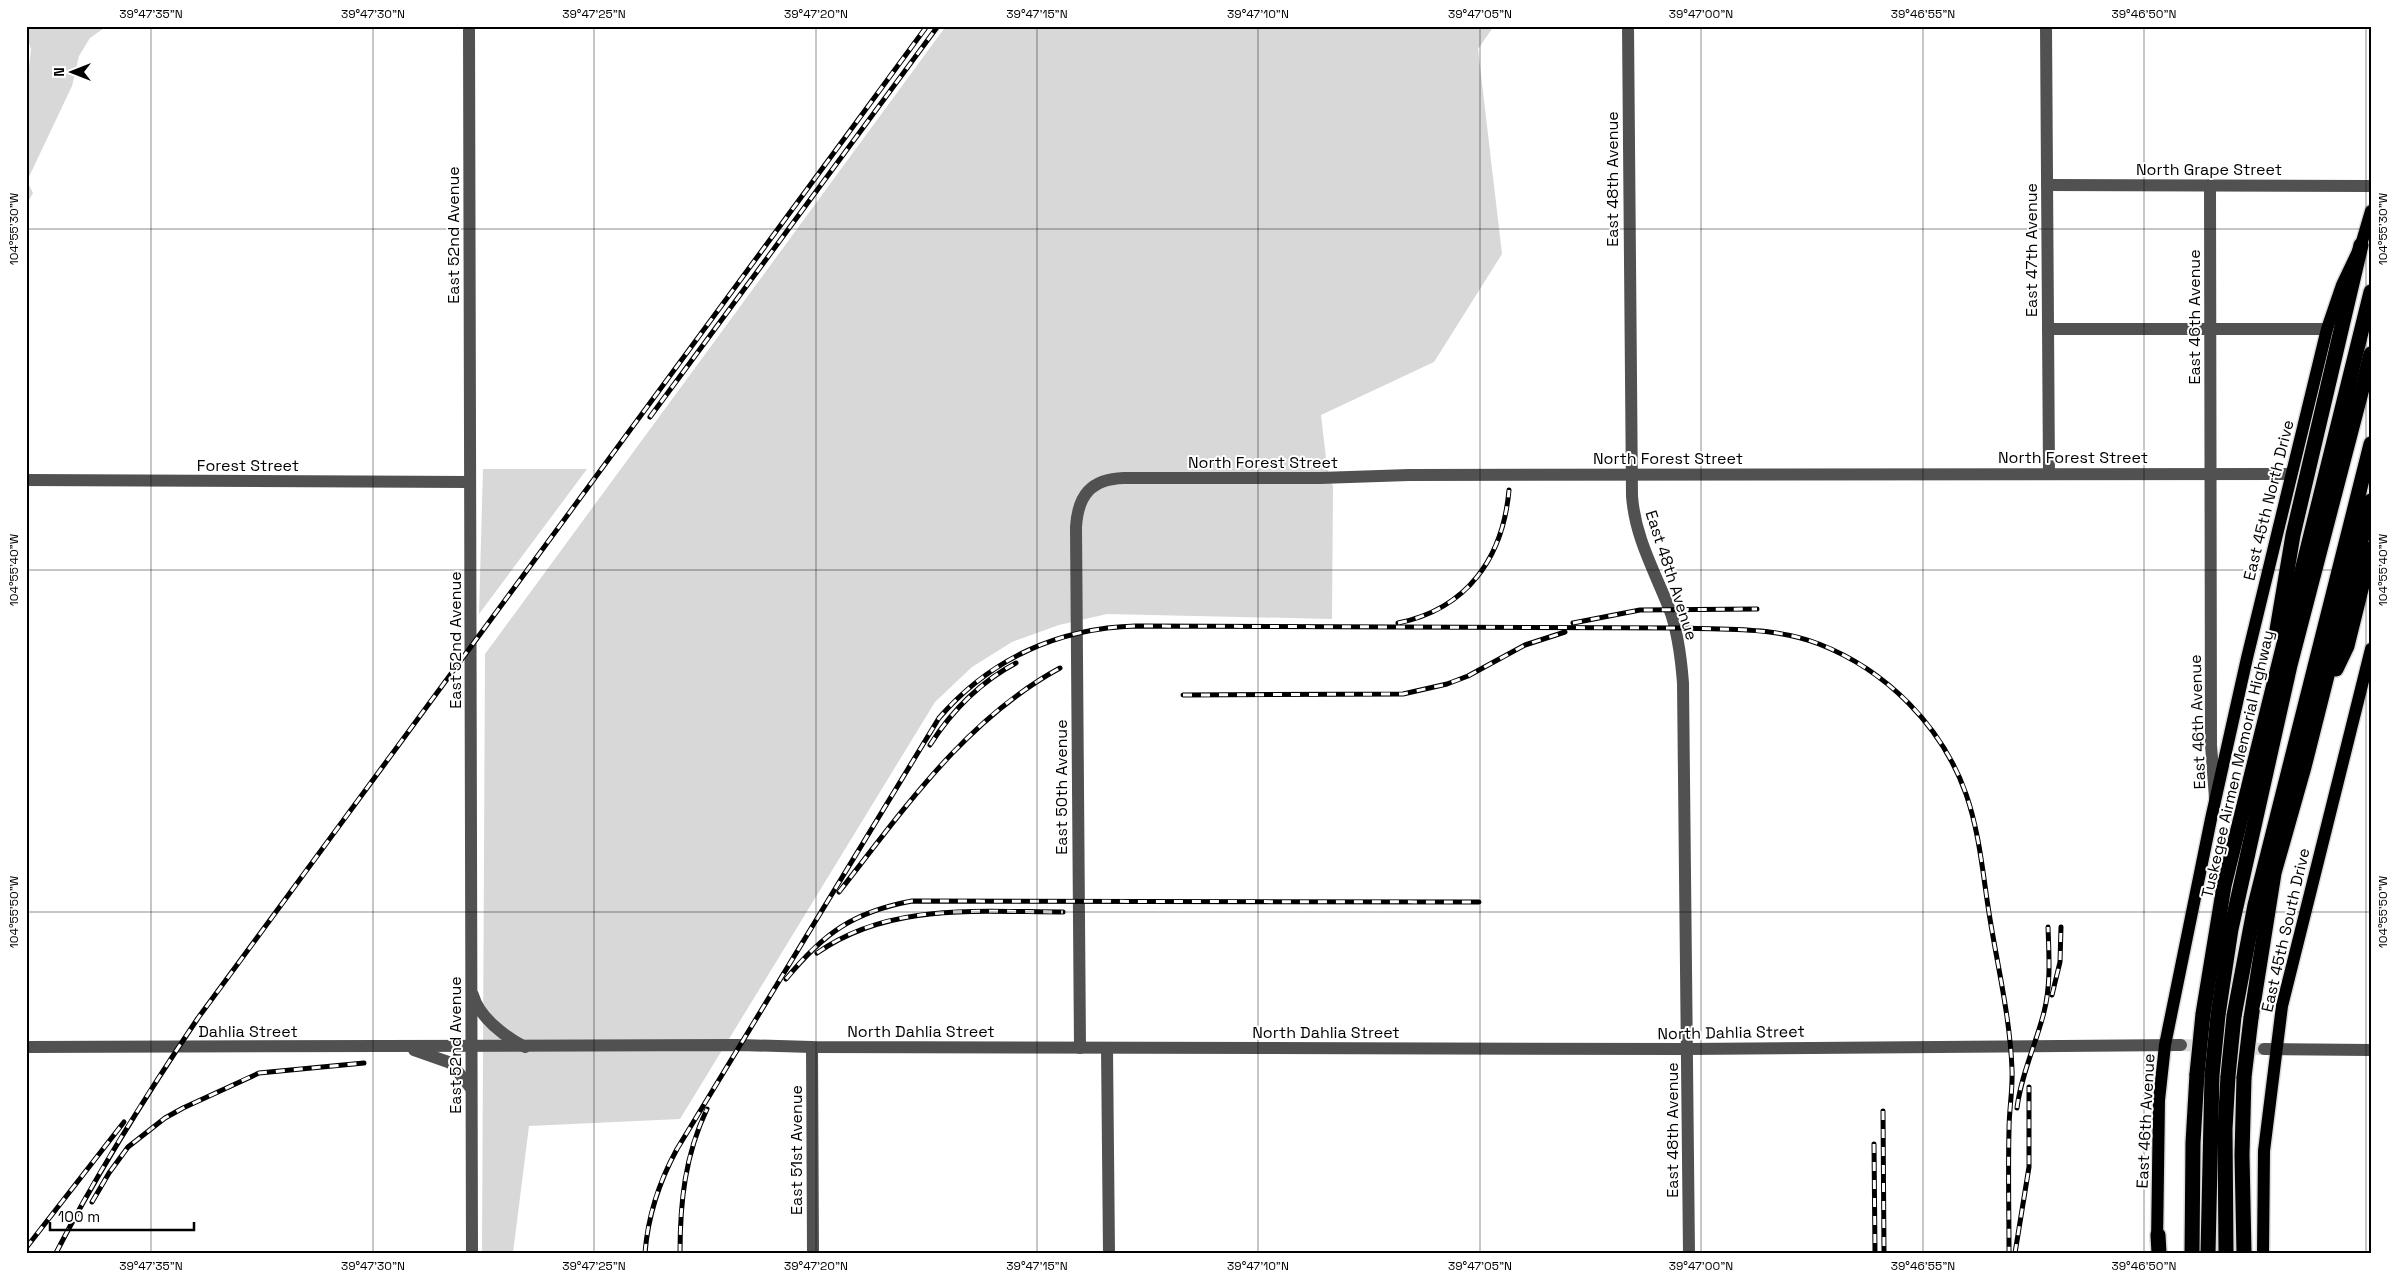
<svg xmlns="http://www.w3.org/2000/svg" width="2397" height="1279" font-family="'Space Grotesk',sans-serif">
<rect width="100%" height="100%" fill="#fff"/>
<g fill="#d8d8d8">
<path d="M29,26H107L90,38L79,56L72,86L27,181L33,193L26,205V95L31,49L26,34Z"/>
<path d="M946,26H1494L1478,49L1502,254L1434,362L1321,415L1327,467L1333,487L1332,619L1107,614L1059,625L1012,642L972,667L935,702L680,1119L529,1126L513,1253H482L485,654Z"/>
<path d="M483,469H587L479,614Z"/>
</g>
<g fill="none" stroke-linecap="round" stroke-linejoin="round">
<path stroke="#d9d9d9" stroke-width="12" stroke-dasharray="12 6" stroke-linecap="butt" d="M2181,1045L2264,1049"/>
<defs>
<g id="major">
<path d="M2157,1243L2159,1100L2165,1045L2211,819L2247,658L2327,329L2342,285L2361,245L2371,211"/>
<path d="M2263,1253L2264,1151L2282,1006L2371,649"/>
</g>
<g id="highway">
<path d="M2277,630L2293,535L2361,245"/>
<path d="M2336,669L2347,646L2371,549"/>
<path d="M2203,1014L2224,886L2371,292"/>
<path d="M2218,1015L2231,929L2290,665L2371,354"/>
<path d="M2234,1016L2255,905L2371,444"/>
<path d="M2251,1018L2274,873L2304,767L2371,501"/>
<path d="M2158,1235L2159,1253"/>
<path d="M2192,1253L2193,1143L2197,1074"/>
<path d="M2208,1253L2212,1075"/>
<path d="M2226,1253L2225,1129L2228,1076"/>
<path d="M2244,1253L2242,1155L2244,1077"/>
</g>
</defs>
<use href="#major" stroke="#dbdbdb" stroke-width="15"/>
<use href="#highway" stroke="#dbdbdb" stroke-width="18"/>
<g stroke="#515151" stroke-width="12">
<path d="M469,26L472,1253"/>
<path d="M1628,26L1632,496C1635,537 1654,570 1669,608C1678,631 1681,657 1683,683L1689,1253"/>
<path d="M2046,26L2049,474"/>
<path d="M2047,185L2371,186"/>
<path d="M2210,185L2211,745L2215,798"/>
<path d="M2048,329H2327"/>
<path d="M26,480L470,482"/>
<path d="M473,995C479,1017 505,1037 525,1047"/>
<path d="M26,1047L740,1045L812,1047L1688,1049L2181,1045"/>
<path d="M812,1047L813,1253"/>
<path d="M1080,1048L1076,527C1078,495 1091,479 1124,478H1320L1409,475L2291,474"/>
<path d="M1107,1048L1109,1253"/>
<path d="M2264,1049L2371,1050"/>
<path d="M414,1050L451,1063L470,1087"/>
</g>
<use href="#major" stroke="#000" stroke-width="12"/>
<use href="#highway" stroke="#000" stroke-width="15"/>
<defs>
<g id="rail">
<path d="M650,417L938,26"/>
<path d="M1398,623C1467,609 1503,558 1509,490"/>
<path d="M1573,623L1640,610L1757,609"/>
<path d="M1183,695L1403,694L1447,684L1468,676L1525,645L1565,632"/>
<path d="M930,745C951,712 980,682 1016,663"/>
<path d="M839,892C904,809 966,719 1060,668"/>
<path d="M817,953C889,902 979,912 1063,912"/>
<path d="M786,979C824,933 853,912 912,901L1479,902"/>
<path d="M2052,995L2060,962L2061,927"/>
<path d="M2017,1108C2021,1075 2036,1044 2044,1012C2051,985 2049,955 2048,927"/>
<path d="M1883,1111L1884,1253"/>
<path d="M1874,1144L1875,1253"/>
<path d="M92,1202L109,1173L128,1147L165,1118L183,1108L259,1073L364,1063"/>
<path d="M26,1248L124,1122"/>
<path d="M56,1253C98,1171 147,1094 198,1018L927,26"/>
<path d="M645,1253C648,1215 659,1182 677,1149L939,718C990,659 1058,628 1136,626L1685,628C1730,630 1775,627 1819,644C1886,670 1942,726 1966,794C1980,834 1983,877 1990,919C1998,968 2010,1018 2012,1069C2013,1089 2009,1109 2009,1130C2008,1171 2009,1212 2009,1253"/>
<path d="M680,1253C680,1202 685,1155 707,1109"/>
<path d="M2015,1253L2029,1167V1087"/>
</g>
</defs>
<use href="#rail" stroke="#000" stroke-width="5"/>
<use href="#rail" stroke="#fff" stroke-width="3" stroke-dasharray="9" stroke-linecap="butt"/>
<defs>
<g id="highway-bridge">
<path d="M2197,1074L2203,1014"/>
<path d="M2212,1075L2218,1015"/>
<path d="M2228,1076L2234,1016"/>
<path d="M2244,1077L2251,1018"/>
</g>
</defs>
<use href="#highway-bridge" stroke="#dbdbdb" stroke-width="18" stroke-linecap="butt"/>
<use href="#highway-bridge" stroke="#000" stroke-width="15"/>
</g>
<path fill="none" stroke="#000" stroke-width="1" stroke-opacity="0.45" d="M151,26V1253M373,26V1253M594,26V1253M816,26V1253M1037,26V1253M1258,26V1253M1480,26V1253M1701,26V1253M1923,26V1253M2144,26V1253M2366,26V1253M26,229H2371M26,570H2371M26,912H2371"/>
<g text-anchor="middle" stroke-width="4" stroke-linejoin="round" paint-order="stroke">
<g font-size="16" fill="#000" stroke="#fff">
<text x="2209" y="175">North Grape Street</text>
<text transform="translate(1612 179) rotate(-90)" y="6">East 48th Avenue</text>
<text transform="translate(453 235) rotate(-90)" y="6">East 52nd Avenue</text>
<text transform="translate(2031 250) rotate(-90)" y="6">East 47th Avenue</text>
<text transform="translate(2194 317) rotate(-90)" y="6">East 46th Avenue</text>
<text x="2073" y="463">North Forest Street</text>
<text x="1668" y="464">North Forest Street</text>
<text x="1263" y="468">North Forest Street</text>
<text x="248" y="471">Forest Street</text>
<text transform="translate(2268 500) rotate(-76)" y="6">East 45th North Drive</text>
<text transform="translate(1672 575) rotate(72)" y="6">East 48th Avenue</text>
<text transform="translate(455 640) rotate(-90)" y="6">East 52nd Avenue</text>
<text transform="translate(2197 722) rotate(-92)" y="6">East 46th Avenue</text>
<text transform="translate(2237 764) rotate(-77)" y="6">Tuskegee Airmen Memorial Highway</text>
<text transform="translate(1061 787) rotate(-90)" y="6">East 50th Avenue</text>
<text transform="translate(2285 930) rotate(-77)" y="6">East 45th South Drive</text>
<text x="248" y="1037">Dahlia Street</text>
<text x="921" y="1037">North Dahlia Street</text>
<text x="1326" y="1038">North Dahlia Street</text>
<text transform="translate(1731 1032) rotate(-1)" y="6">North Dahlia Street</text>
<text transform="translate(455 1045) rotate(-90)" y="6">East 52nd Avenue</text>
<text transform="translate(2145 1121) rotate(-87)" y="6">East 46th Avenue</text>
<text transform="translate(1672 1130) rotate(-90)" y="6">East 48th Avenue</text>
<text transform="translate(796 1150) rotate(-90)" y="6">East 51st Avenue</text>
</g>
</g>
<rect width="2397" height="1279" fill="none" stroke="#ffffff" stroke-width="55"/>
<g transform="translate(72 72) rotate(270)" stroke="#ffffff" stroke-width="4" paint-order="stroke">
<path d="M0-4L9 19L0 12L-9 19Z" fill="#000000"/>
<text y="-8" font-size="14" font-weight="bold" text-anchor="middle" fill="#000000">N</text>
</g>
<path d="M50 1222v8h144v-8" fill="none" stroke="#000000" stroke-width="2.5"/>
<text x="58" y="1222" font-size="15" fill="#000000" stroke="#ffffff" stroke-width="4" paint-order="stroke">100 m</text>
<rect x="28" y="28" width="2342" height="1224" fill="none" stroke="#000" stroke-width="2"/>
<g font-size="12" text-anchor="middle" fill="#000">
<text x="151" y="18">39°47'35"N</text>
<text x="373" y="18">39°47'30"N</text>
<text x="594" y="18">39°47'25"N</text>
<text x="816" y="18">39°47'20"N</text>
<text x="1037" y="18">39°47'15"N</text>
<text x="1258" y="18">39°47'10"N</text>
<text x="1480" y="18">39°47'05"N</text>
<text x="1701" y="18">39°47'00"N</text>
<text x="1923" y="18">39°46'55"N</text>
<text x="2144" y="18">39°46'50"N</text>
<text transform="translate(2383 229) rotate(-90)" y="4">104°55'30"W</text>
<text transform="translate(14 229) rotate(-90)" y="4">104°55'30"W</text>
<text transform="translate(2383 570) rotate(-90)" y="4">104°55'40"W</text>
<text transform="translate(14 570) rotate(-90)" y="4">104°55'40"W</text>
<text transform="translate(2383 912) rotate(-90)" y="4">104°55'50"W</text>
<text transform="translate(14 912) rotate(-90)" y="4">104°55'50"W</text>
<text x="151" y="1270">39°47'35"N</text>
<text x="373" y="1270">39°47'30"N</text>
<text x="594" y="1270">39°47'25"N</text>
<text x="816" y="1270">39°47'20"N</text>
<text x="1037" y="1270">39°47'15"N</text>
<text x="1258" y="1270">39°47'10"N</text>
<text x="1480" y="1270">39°47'05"N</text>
<text x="1701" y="1270">39°47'00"N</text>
<text x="1923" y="1270">39°46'55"N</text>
<text x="2144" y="1270">39°46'50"N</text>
</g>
</svg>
